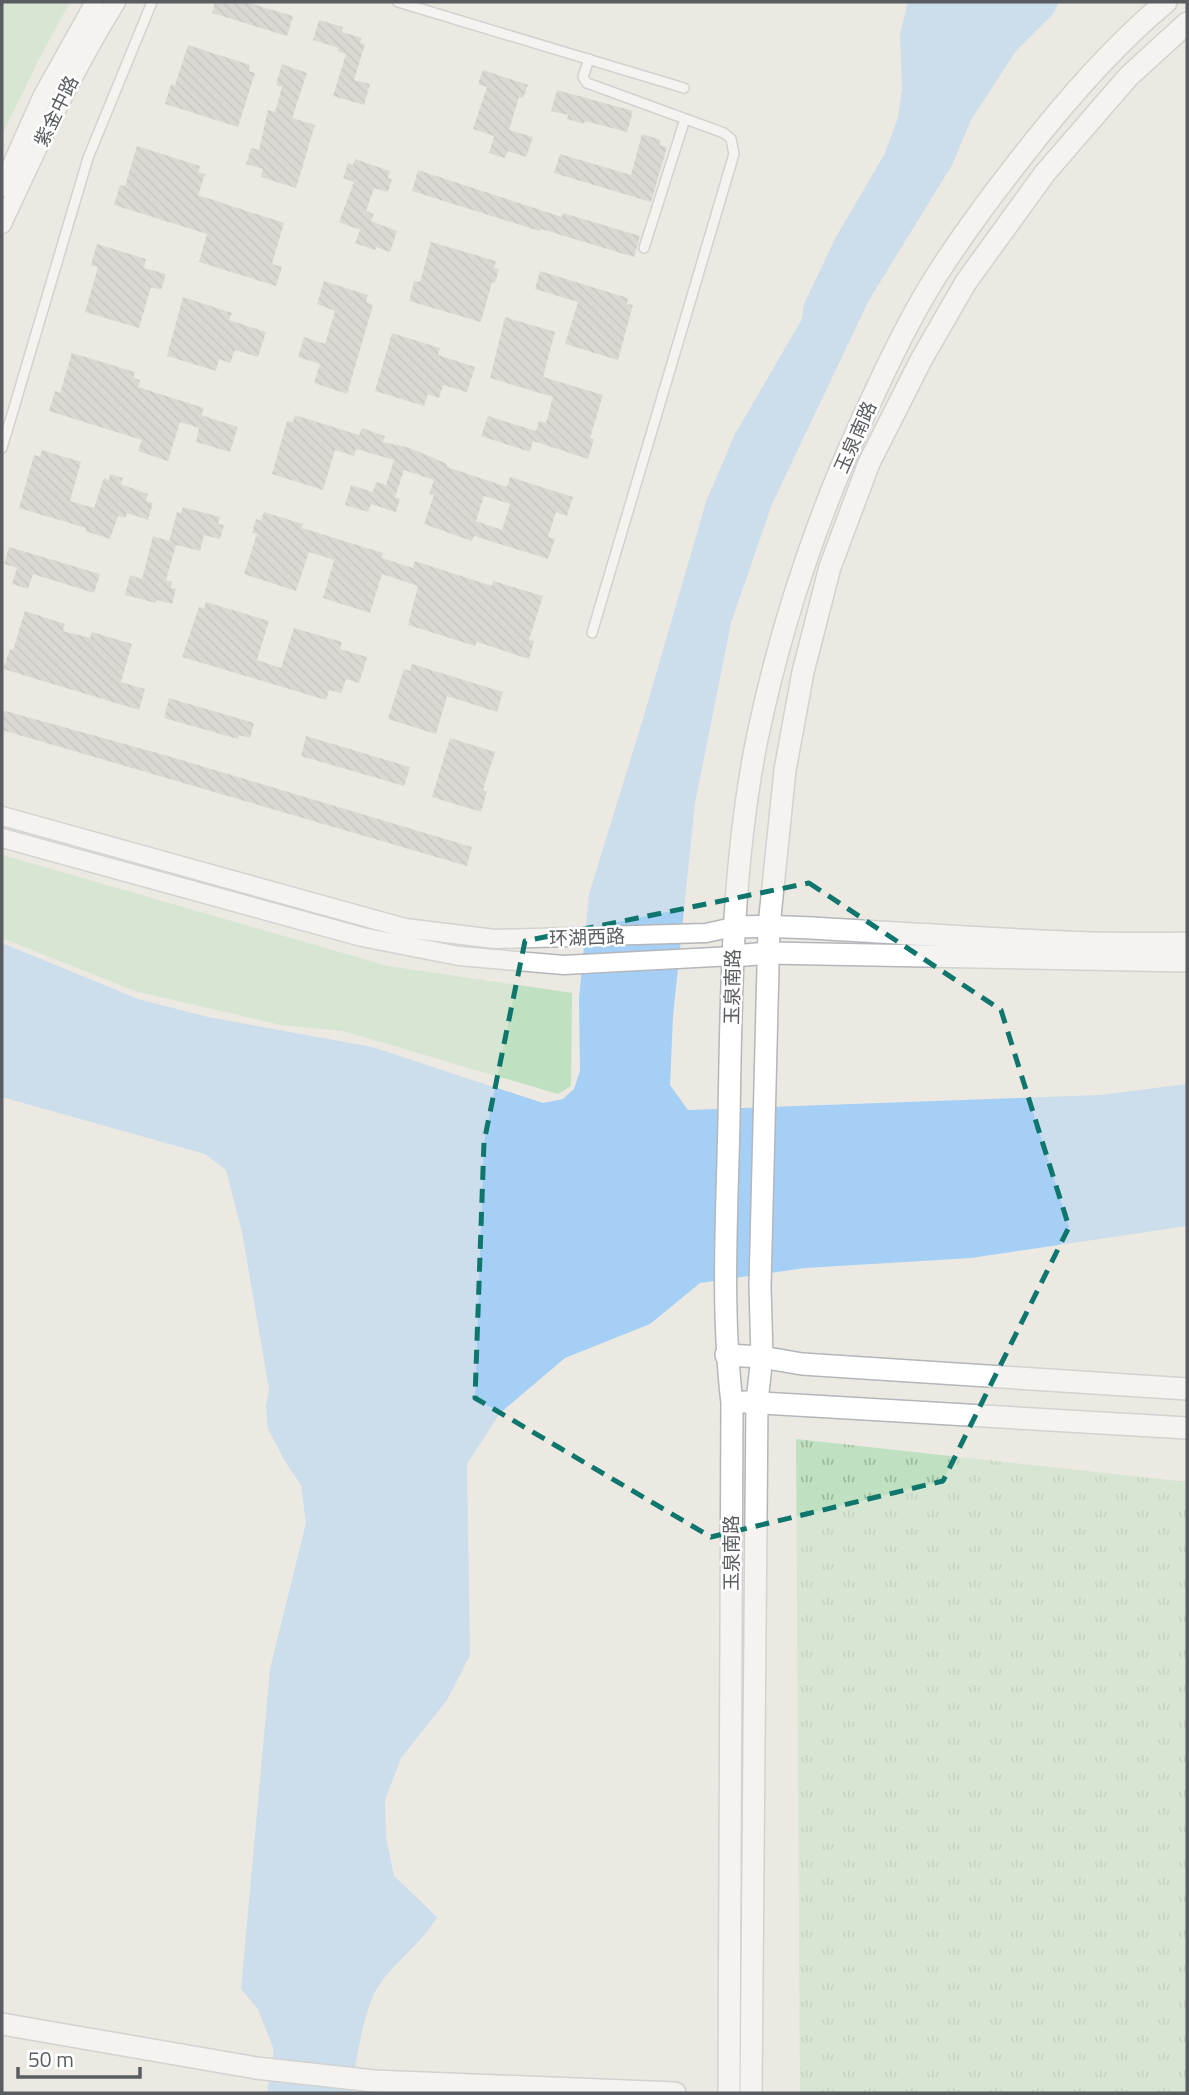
<svg xmlns="http://www.w3.org/2000/svg" width="1189" height="2095" font-family="'Titillium Web','Noto Sans SC',sans-serif">
<defs>
<pattern id="grass-tufts" width="24" height="20" patternUnits="userSpaceOnUse" patternTransform="scale(1.75)"><rect width="24" height="20" fill="#bfe0c1"/><path d="M3 7l-1-3M5 7V3M7 7l1-3M15 17l-1-3M17 17v-4M19 17l1-3" fill="none" stroke="#9eb9a0"/></pattern>
<pattern id="building-back-hatch" width="6" height="6" patternUnits="userSpaceOnUse" patternTransform="scale(1.75)"><rect width="6" height="6" fill="#c6c4be"/><path d="M-1 5l2 2M0 0l6 6M5-1l2 2" fill="none" stroke="#a4a29e"/></pattern>
</defs>
<rect width="100%" height="100%" fill="#ebe9e1"/>
<path fill="url(#grass-tufts)" d="M796,1439L1187,1482V2093H800Z"/>
<g fill="#bfe0c1">
<path d="M2,2H70L39,59L2,135Z"/>
<path d="M2,855L388,966L572,993L571,1086L558,1094L343,1031L281,1025L135,991L2,938Z"/>
</g>
<path fill="#a6cff6" d="M908,2H1059L1053,14L1016,51L971,120L952,165L869,300L772,504L731,623L695,803L673,1016L670,1085L688,1110L1100,1095L1187,1084V1226L971,1258L805,1268L700,1283L650,1324L565,1358L500,1413L467,1464L470,1655L447,1700L401,1758L385,1800L386,1837L394,1876L437,1917C421,1946 384,1969 372,1998C361,2026 357,2059 351,2089L353,2093H267L274,2050L258,2009L241,1989L270,1669L306,1523L301,1485L286,1463L268,1429L266,1406L269,1389L242,1232L226,1170L205,1154L2,1097V943L138,999L208,1017L372,1047L543,1103L563,1099L574,1089L580,1071L579,999L589,894L643,719L706,502L735,434L802,319L804,304L836,237L884,155L898,118L902,89L900,34Z"/>
<g fill="url(#building-back-hatch)" fill-rule="evenodd">
<path d="M215,2H246L293,16L287,36L212,13Z"/>
<path d="M319,20L343,27L342,32L362,38L360,43L365,44L354,80L370,84L364,105L333,96L346,54L337,51L339,48L313,40Z"/>
<path d="M188,45L250,65L249,71L255,73L238,127L165,104L171,84L175,85Z"/>
<path d="M282,64L307,73L292,118L315,125L296,188L261,177L263,169L246,164L251,148L259,150L268,110L275,112L282,87L276,85Z"/>
<path d="M483,70L528,85L523,98L519,97L509,130L533,137L526,157L508,151L505,158L489,153L494,136L473,129L487,87L478,84Z"/>
<path d="M557,90L633,111L627,132L585,121L584,124L567,119L568,115L551,111Z"/>
<path d="M642,134L661,140L659,145L667,147L651,202L554,173L560,154L631,175Z"/>
<path d="M137,146L200,166L198,172L205,174L198,195L284,223L272,264L282,267L276,286L199,262L207,234L114,205L120,185L125,186Z"/>
<path d="M355,159L390,171L388,178L392,179L388,192L374,188L366,211L374,214L371,221L397,231L390,252L376,247L375,250L355,243L360,230L339,222L354,182L343,178L348,163L353,165Z"/>
<path d="M418,170L562,217L563,213L640,236L634,257L541,229L540,231L412,191Z"/>
<path d="M431,242L496,261L494,268L499,269L495,283L492,282L481,322L409,301L414,281L420,282Z"/>
<path d="M97,244L146,259L144,268L166,274L161,290L151,287L139,328L85,312L98,267L91,265Z"/>
<path d="M540,271L628,298L627,304L633,305L618,360L565,344L578,302L535,289Z"/>
<path d="M324,281L368,295L366,302L373,305L347,394L314,383L320,364L298,357L304,337L325,344L335,311L317,304Z"/>
<path d="M183,297L232,313L229,320L266,332L258,357L235,350L230,363L219,359L216,371L167,356Z"/>
<path d="M505,317L555,332L543,377L603,395L590,438L594,439L588,459L533,441L530,452L481,436L488,416L536,431L539,421L546,423L553,397L490,378Z"/>
<path d="M392,333L440,348L438,355L475,367L467,392L443,385L439,398L428,394L424,406L375,391Z"/>
<path d="M72,353L135,372L133,378L140,380L138,387L204,408L201,415L238,427L230,452L196,442L199,428L180,422L168,461L138,451L142,440L49,411L55,391L60,393Z"/>
<path d="M295,415L359,435L362,428L385,436L383,442L410,448L447,464V467L507,487L510,477L573,497L567,516L556,512L548,537L555,539L548,559L474,536L472,541L424,524L434,495L429,494L434,480L404,470L395,497L400,499L396,512L371,504L368,512L345,505L351,485L373,492L376,482L386,485L394,460L356,449L354,456L335,450L323,490L272,474L287,421L293,422ZM484,496L510,504L502,530L476,521Z"/>
<path d="M42,450L81,462L70,501L94,508L104,478L109,480L110,474L123,478L121,484L126,486L148,494L146,501L153,503L148,520L127,513L126,518L118,516L110,539L85,531L86,528L19,508L34,455L40,457Z"/>
<path d="M183,507L220,517L218,524L224,525L220,539L204,535L200,551L176,545L166,580L172,582L171,588L176,589L172,604L157,600L156,603L125,595L130,575L142,579L153,536L169,541L177,512L181,513Z"/>
<path d="M264,512L303,524L302,528L383,553L382,558L413,568L415,561L492,586L493,581L543,596L529,640L534,641L529,659L477,642L475,646L408,625L418,586L382,574L370,613L323,598L334,560L309,552L296,591L244,574L257,534L252,533L256,519L261,521Z"/>
<path d="M9,547L100,574L94,593L33,574L28,589L12,584L17,568L4,564Z"/>
<path d="M206,602L269,621L257,660L281,668L294,628L342,642L340,649L367,657L359,683L346,679L341,693L329,690L326,700L182,657L199,607L204,608Z"/>
<path d="M25,611L65,624L63,631L90,638L92,632L132,644L121,682L145,689L139,710L3,669L10,649L13,650Z"/>
<path d="M412,664L503,692L497,712L447,696L436,734L388,719L404,669L410,671Z"/>
<path d="M169,698L254,723L250,738L239,735L238,739L164,718Z"/>
<path d="M2,710L168,756L472,847L467,866L2,730Z"/>
<path d="M306,736L410,767L404,786L301,756Z"/>
<path d="M450,738L495,752L483,790L487,792L481,812L432,797Z"/>
</g>
<g fill="none" stroke-linecap="round" stroke-linejoin="round">
<defs>
<g id="service">
<path d="M398,2L684,88"/>
<path d="M589,59L583,77L587,83L724,133L731,139L734,154L592,633"/>
<path d="M644,248L685,119"/>
<path d="M2,448L88,158L152,2"/>
</g>
<g id="minor">
<path d="M2,187L42,97L95,2"/>
<path d="M2,224C37,148 72,73 116,2"/>
<path d="M2,816L405,928L495,939L706,933L733,927"/>
<path d="M2,838L362,937L459,956L564,965L733,956"/>
</g>
<g id="tertiary">
<path d="M733,927C782,925 829,929 878,932C980,937 1084,946 1187,943"/>
<path d="M733,956L768,953L1187,961"/>
<path d="M726,1355L762,1357L802,1364L1187,1389"/>
<path d="M744,1402L1187,1428"/>
<path d="M2,2024L256,2068L374,2081L675,2093"/>
<path d="M729,2093L732,1403C721,1309 727,1214 729,1120C731,993 732,864 757,739C782,619 822,502 875,392C894,351 915,308 940,270C966,230 995,191 1025,153C1068,98 1113,46 1166,2"/>
<path d="M751,2093L757,1401L762,1357L760,1286L769,926L785,770L803,672L830,567L869,463L921,360L966,282L1045,173L1129,76L1187,23"/>
</g>
</defs>
<use href="#service" stroke="#b3b6ba" stroke-width="12"/>
<use href="#minor" stroke="#b3b6ba" stroke-width="21"/>
<use href="#tertiary" stroke="#b3b6ba" stroke-width="24"/>
<use href="#service" stroke="#fff" stroke-width="9"/>
<use href="#minor" stroke="#fff" stroke-width="18"/>
<use href="#tertiary" stroke="#fff" stroke-width="21"/>
</g>
<path d="M0 0H1189V2095H0ZM809,883L1001,1010L1069,1227L943,1481L711,1537L475,1398L484,1142L525,941Z" fill="#ebe9e1" fill-opacity=".55" fill-rule="evenodd"/>
<path fill="none" stroke="#0f766e" stroke-width="5" stroke-dasharray="14 9" stroke-linejoin="round" d="M809,883L1001,1010L1069,1227L943,1481L711,1537L475,1398L484,1142L525,941Z"/>
<g text-anchor="middle" stroke-width="5" stroke-linejoin="round" paint-order="stroke">
<g font-size="19" fill="#595c60" stroke="#fff">
<text transform="translate(56 111) rotate(-64)" y="7">紫金中路</text>
<text transform="translate(855 437) rotate(-66)" y="7">玉泉南路</text>
<text transform="translate(587 937) rotate(-2)" y="7">环湖西路</text>
<text transform="translate(732 987) rotate(-89)" y="7">玉泉南路</text>
<text transform="translate(731 1553) rotate(-90)" y="7">玉泉南路</text>
</g>
</g>
<rect width="1189" height="2095" fill="none" stroke="#595c60" stroke-width="7"/>
<path d="M18 2067v10h122v-10" fill="none" stroke="#595c60" stroke-width="3.5"/>
<text x="28" y="2067" font-size="21" fill="#595c60" stroke="#ffffff" stroke-width="5" paint-order="stroke">50 m</text>
</svg>
